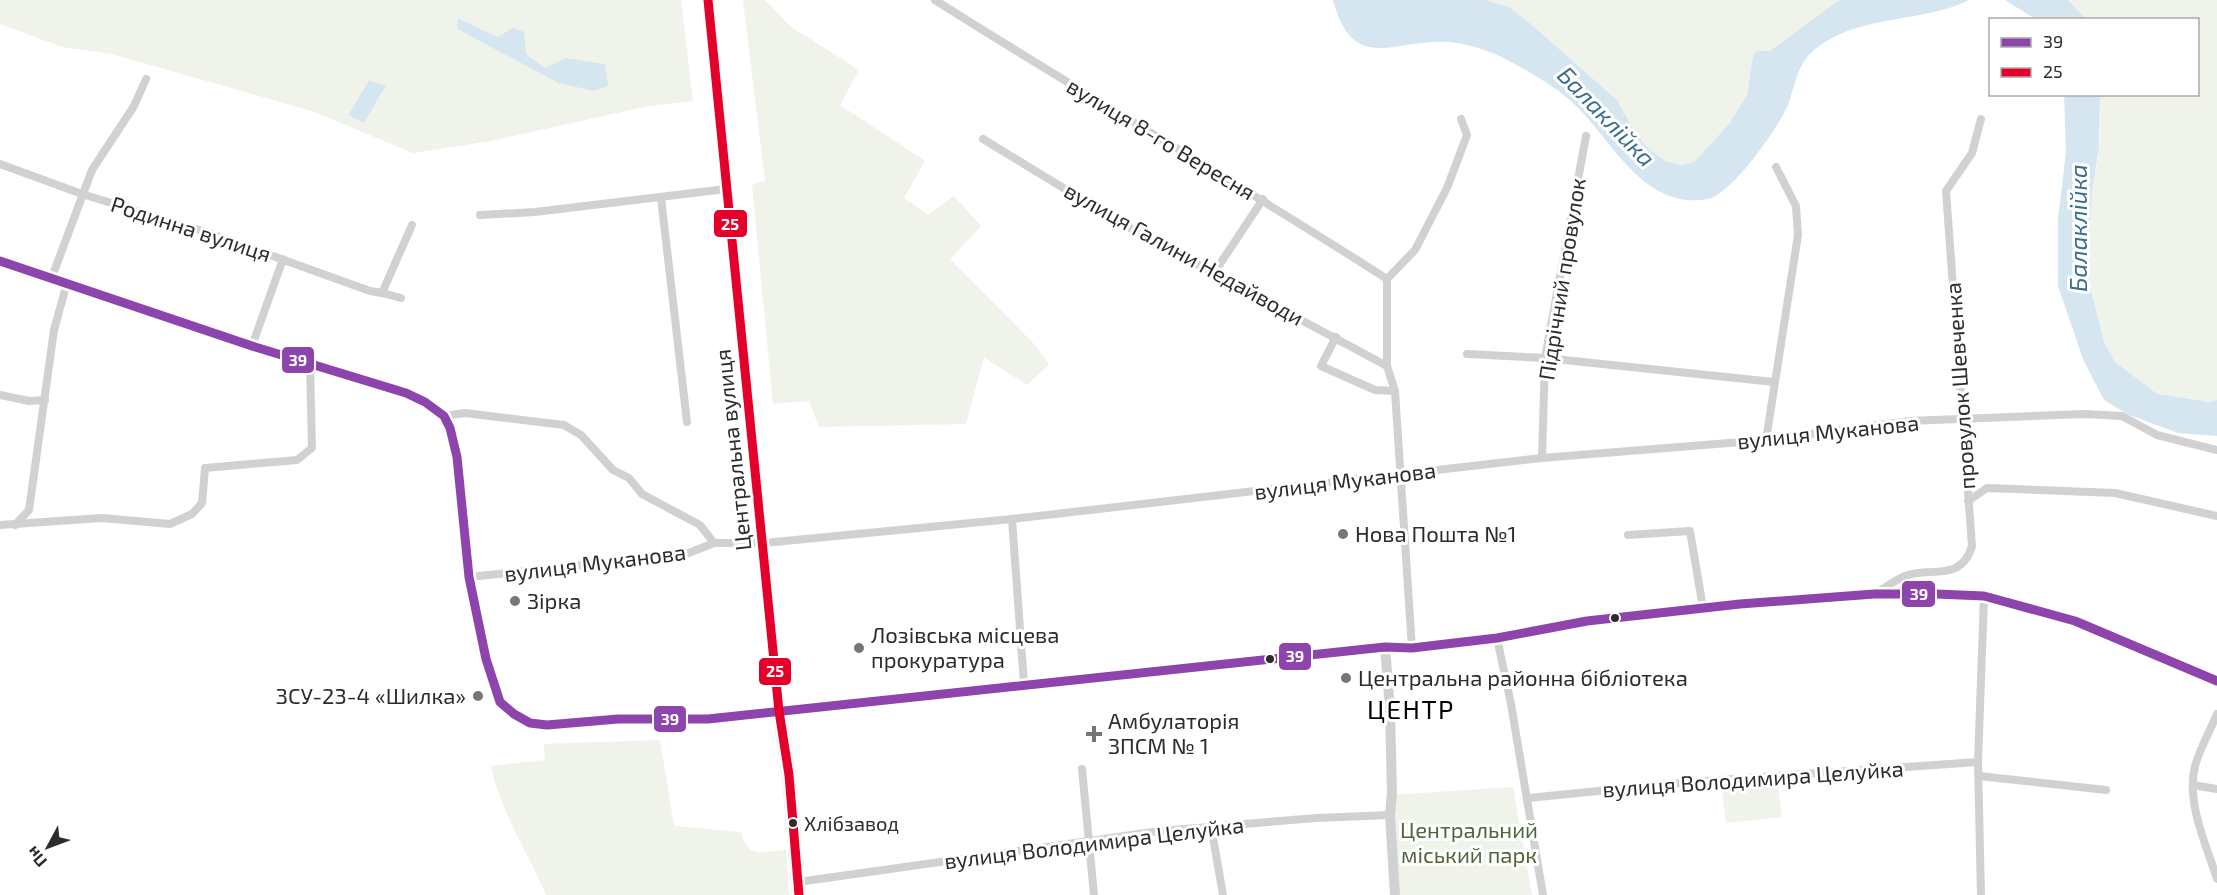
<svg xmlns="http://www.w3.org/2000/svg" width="2217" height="895" font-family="'Exo 2',sans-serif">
<rect width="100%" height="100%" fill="#fff"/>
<g fill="#eff3ea" fill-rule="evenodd">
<path d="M0,0H681L693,101L649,106L491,141L413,153L312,111L112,54L62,47L0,24ZM459,18L498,37L545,69L565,58L558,83L457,29ZM369,80L386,87L364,123L348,114Z"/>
<path d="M743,0H765L791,27L859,70L840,105L925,161L904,198L928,215L954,196L981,226L950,259L1036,346L1049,364L1027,385L984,357L966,424L819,427L809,401L773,404L752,185L765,181Z"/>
<path d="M1485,0H1839L1770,51L1753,55L1747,95L1729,124L1694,162L1681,165L1666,161L1650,150L1636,134L1617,100L1532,25L1509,7Z"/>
<path d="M2068,0H2217V400L2209,402C2193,399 2169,400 2155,393C2142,385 2125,374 2116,362C2085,324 2086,236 2092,190C2094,176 2098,163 2099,149C2101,131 2100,112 2100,95L2198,94V20L2086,19Z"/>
<path d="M660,740L674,826L741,832C749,860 761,851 786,850L789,895H546C528,852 500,811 491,766L545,760L544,744Z"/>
<path d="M1777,778L1782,817L1726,823L1721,785Z"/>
<path d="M1513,787L1532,895H1397L1391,795Z"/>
</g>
<g fill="#d6e6f0">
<path d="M1333,0H1485L1509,7L1532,25L1617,100L1636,134L1650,150L1666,161L1681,165L1694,162L1729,124L1747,95L1753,55L1757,51H1770L1839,0H1969C1922,24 1856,13 1812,52C1797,65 1795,87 1788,105C1779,127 1731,195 1708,199C1643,211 1612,139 1572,102C1555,86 1531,73 1511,62C1495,52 1466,43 1447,42C1394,39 1353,75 1333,0Z"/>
<path d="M2005,0H2068L2086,19H2035Z"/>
<path d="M458,18L498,37L513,28L524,32L526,54L545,68L565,58L605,64L608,86L594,91L558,83L457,29Z"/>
<path d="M369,80L386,86L364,123L348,115Z"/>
<path d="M2064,95H2100L2099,148L2092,191L2088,254L2090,287L2104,342L2115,362L2157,394L2209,402L2217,400V436L2178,433L2127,414L2104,400L2083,359L2058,286V219L2066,152Z"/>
</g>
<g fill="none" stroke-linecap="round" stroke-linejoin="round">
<g stroke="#d1d1d1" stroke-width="8">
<path d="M935,0C1085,95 1238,183 1387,279"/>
<path d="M983,139L1124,225L1387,366"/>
<path d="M0,164L82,194L209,233L370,291L382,293L412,225"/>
<path d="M661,198L687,422"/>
<path d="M480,215L535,212L726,189"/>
<path d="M1214,273L1263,199"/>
<path d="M52,277L92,170L134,106L146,79"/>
<path d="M382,293L401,298"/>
<path d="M1336,337L1321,366L1375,390L1395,391"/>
<path d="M252,346L283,259"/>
<path d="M1467,354L1545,358L1774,382"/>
<path d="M0,395L29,401L45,400"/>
<path d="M444,416L465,413L564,425L581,435L613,470L629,478L642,494L700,525L714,543"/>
<path d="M1766,440L1798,235L1796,206L1776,167"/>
<path d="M1542,458L1545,358L1586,136"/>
<path d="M1968,501L1987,488L2115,493L2217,516"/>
<path d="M1012,519L1024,684"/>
<path d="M0,525L102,518L170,524L192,514L202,503L205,468L297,460L312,448L310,364"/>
<path d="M15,525L29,510L54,330L67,283"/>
<path d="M1628,535L1690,531L1703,608"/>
<path d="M469,577L686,554L714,543H764L1012,519L1542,458L1766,440L1909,421L2085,414L2122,416L2157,435L2217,450"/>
<path d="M1876,593C1885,588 1895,580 1905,576C1929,566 1961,583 1972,546L1946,191L1972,153L1981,119"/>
<path d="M1497,638L1511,704L1543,895"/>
<path d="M1412,648L1395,391L1387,366V279L1415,250L1447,188L1467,135L1461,119"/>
<path d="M2217,714C2210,731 2200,748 2195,766C2186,803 2206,844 2217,879"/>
<path d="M1082,769L1094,895"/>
<path d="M1979,776L2106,790"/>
<path d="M2193,785L2217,789"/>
<path d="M1528,798L1689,782L1978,762"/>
<path d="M1211,826L1223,895"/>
<path d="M798,882L1160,831L1316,818L1390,815"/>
<path d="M1981,895L1978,762L1984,596"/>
</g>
<g stroke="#d1d1d1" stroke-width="10">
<path d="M0,261L252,346L406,393L425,402L444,416L450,428L457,457L469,577L486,659L500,702L514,714L530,723L547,725L618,719H708L1385,647L1412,648L1497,638L1587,621L1740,604L1874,594H1936L1984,596L2075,621L2217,681"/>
<path d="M1385,647L1390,709L1392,793L1390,815L1395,895"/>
</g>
<path stroke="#cacaca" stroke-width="12" d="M708,0L779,711"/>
<path stroke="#c4c4c4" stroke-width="14" d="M779,711L789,775L799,895"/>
<defs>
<path id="bus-1" d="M0,261L252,346L406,393L425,402L444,416L450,428L457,457L469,577L486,659L500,702L514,714L530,723L547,725L618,719H708L1385,647L1412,648L1497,638L1587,621L1740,604L1874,594H1936L1984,596L2075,621L2217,681"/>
<path id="bus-2" d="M708,0L779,711L789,775L799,895"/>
</defs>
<use href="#bus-1" stroke="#fff" stroke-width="14"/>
<use href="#bus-2" stroke="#fff" stroke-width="14"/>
<use href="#bus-1" stroke="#8e44ad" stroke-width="9"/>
<use href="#bus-2" stroke="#e4002b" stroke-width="9"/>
</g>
<g fill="#767676" stroke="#fff" stroke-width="2">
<circle cx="1343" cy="534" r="6"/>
<circle cx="515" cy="601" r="6"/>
<circle cx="859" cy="648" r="6"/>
<circle cx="1346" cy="678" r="6"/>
<circle cx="478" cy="696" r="6"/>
<path d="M1091 725h6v6h6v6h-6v6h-6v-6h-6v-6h6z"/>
</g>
<g fill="#2c2c2c" stroke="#fff" stroke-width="2">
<circle cx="1615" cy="618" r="5"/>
<circle cx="1270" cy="659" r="5"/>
<circle cx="793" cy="823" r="5"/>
</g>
<g text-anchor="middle" stroke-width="6" stroke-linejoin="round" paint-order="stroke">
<g font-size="20" fill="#2c2c2c" stroke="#fff" text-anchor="start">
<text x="804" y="831">Хлібзавод</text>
</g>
<g font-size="22" fill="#2c2c2c" stroke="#fff">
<text transform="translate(1161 139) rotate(31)" y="8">вулиця 8-го Вересня</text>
<text transform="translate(191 229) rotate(18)" y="8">Родинна вулиця</text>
<text transform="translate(1184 254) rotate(29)" y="8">вулиця Галини Недайводи</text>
<text transform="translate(1562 279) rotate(-81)" y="8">Підрічний провулок</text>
<text transform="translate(1960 386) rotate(-94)" y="8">провулок Шевченка</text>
<text transform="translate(1828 432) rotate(-6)" y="8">вулиця Муканова</text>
<text transform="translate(733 450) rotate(-96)" y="8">Центральна вулиця</text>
<text transform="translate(1345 481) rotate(-7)" y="8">вулиця Муканова</text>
<text transform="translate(595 563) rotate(-7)" y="8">вулиця Муканова</text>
<text transform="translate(1753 779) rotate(-4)" y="8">вулиця Володимира Целуйка</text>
<text transform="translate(1094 843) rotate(-7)" y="8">вулиця Володимира Целуйка</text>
</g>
<g font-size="22" fill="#2c2c2c" stroke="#fff" text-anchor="start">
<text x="1355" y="542">Нова Пошта №1</text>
<text x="527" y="609">Зірка</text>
<text x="871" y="643">Лозівська місцева<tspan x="871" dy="25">прокуратура</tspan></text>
<text x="1358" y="686">Центральна районна бібліотека</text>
<text x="466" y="704" text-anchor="end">ЗСУ-23-4 «Шилка»</text>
<text x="1108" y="729">Амбулаторія<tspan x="1108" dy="25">ЗПСМ № 1</tspan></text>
</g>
<g font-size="22" fill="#50663a" stroke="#fff">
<text x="1469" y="838">Центральний<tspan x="1469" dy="25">міський парк</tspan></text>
</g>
<g font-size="24" font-style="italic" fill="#3a6f8d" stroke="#fff">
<text transform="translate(1606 117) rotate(46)" y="8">Балаклійка</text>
<text transform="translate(2079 228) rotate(-90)" y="8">Балаклійка</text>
</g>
<g font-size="26" letter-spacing="1.5" fill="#000" stroke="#fff">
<text x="1411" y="719">ЦЕНТР</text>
</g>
</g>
<g stroke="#fff" stroke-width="2">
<rect x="713" y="209" width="35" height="29" rx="6" fill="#e4002b"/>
<rect x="281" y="346" width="34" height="28" rx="6" fill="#8e44ad"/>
<rect x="1901" y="580" width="35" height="28" rx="6" fill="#8e44ad"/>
<rect x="1278" y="642" width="34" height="29" rx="6" fill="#8e44ad"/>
<rect x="758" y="657" width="34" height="29" rx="6" fill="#e4002b"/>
<rect x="653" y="705" width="34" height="28" rx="6" fill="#8e44ad"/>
</g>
<g font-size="16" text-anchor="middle" font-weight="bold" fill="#fff">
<text x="730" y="230">25</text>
<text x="298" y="366">39</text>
<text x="1919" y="600">39</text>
<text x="1295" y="662">39</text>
<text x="775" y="677">25</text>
<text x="670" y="725">39</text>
</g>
<rect x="1989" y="18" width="210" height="78" fill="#ffffff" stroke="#ababab" stroke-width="1.5"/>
<rect x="2001" y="38" width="30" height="9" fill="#8e44ad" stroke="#ababab" stroke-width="1.5"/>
<text x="2043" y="48" font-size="18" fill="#2c2c2c">39</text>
<rect x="2001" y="68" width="30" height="9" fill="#e4002b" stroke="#ababab" stroke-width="1.5"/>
<text x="2043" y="78" font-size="18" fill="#2c2c2c">25</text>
<g transform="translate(48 847) rotate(229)" stroke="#ffffff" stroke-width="4.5" paint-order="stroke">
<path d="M0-4.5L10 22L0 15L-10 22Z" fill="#2c2c2c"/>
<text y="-9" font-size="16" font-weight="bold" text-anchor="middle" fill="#2c2c2c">Пн</text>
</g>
</svg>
